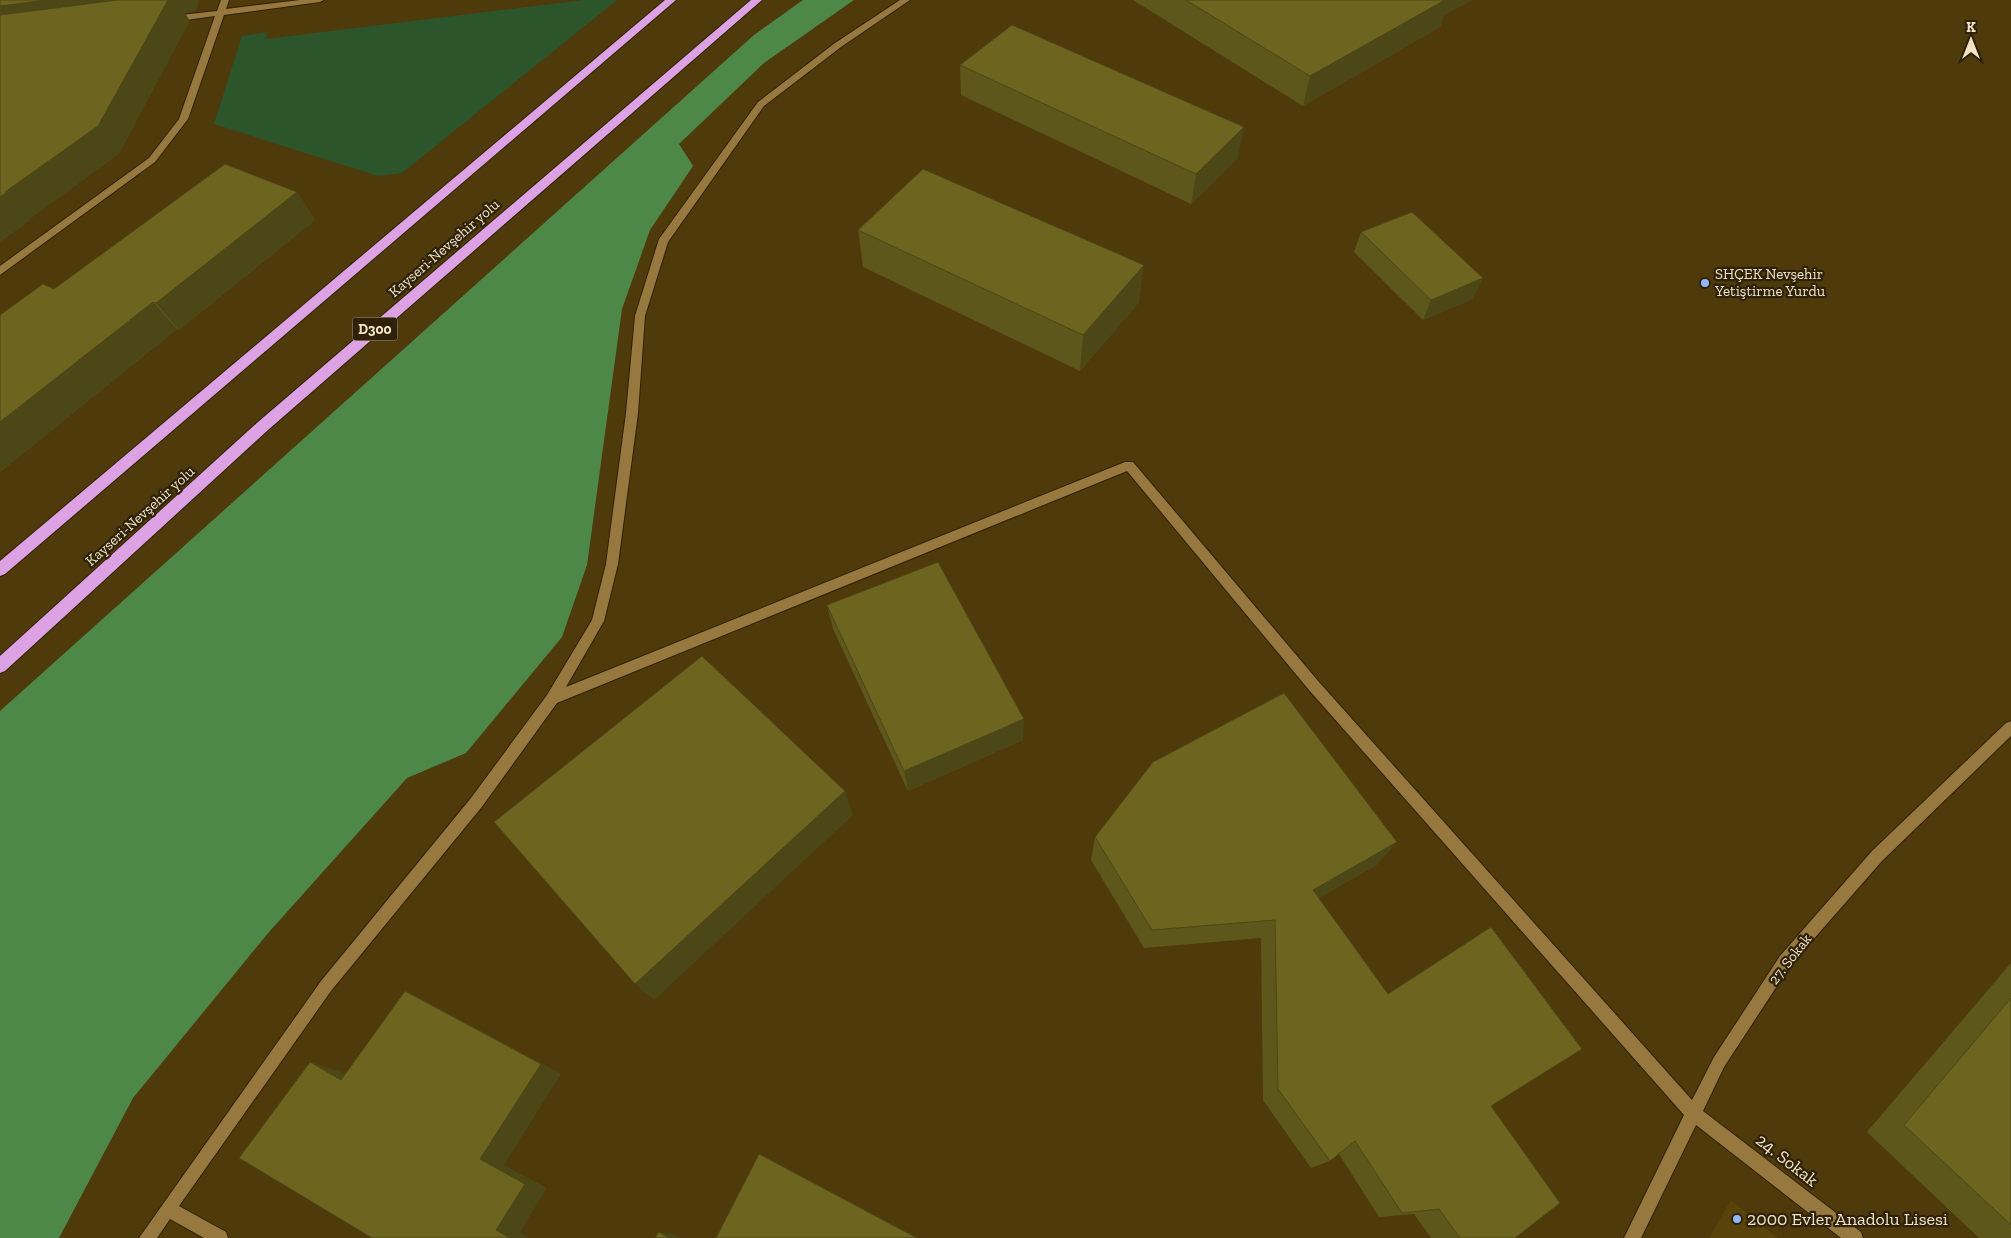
<svg xmlns="http://www.w3.org/2000/svg" width="2011" height="1238" font-family="'Zilla Slab',serif">
<rect width="100%" height="100%" fill="#4f3a0b"/>
<path fill="#5a420b" d="M1731,1200L1778,1238H1709Z"/>
<path fill="#2d552b" d="M584,0H617L402,173L378,176L214,124L242,36L267,32L266,39Z"/>
<path fill="#4d8849" d="M803,0H854L764,63L679,144L693,166L650,230L622,309L587,565L562,637L466,753L407,778L269,932L133,1098L59,1238H0V711L754,35Z"/>
<g fill="none" stroke-linecap="round" stroke-linejoin="round">
<defs>
<g id="street">
<path d="M221,0H229L226,9L300,0H324L320,2L224,15L188,119L155,162L0,275V266L149,158L179,119L215,16L171,22L167,19L171,16L217,11Z"/>
<path d="M900,0H910L841,47L764,106L668,242L645,316L638,413L618,564L604,621L566,687L1125,462H1133L1319,682L1692,1100L1714,1057L1780,956L1872,851L2006,723L2011,721V736L1882,861L1790,966L1724,1067L1703,1111L1861,1232L1863,1238H1841L1696,1125L1641,1238H1624L1684,1115L1309,690L1127,471L557,703L481,808L331,991L179,1206L226,1232L228,1238H204L170,1219L157,1238H139L321,981L471,798L547,695L592,620L606,564L626,413L635,316L659,239L758,102L835,43Z"/>
</g>
<g id="highway">
<path d="M665,0H676L5,574L0,576V561Z"/>
<path d="M751,0H762L268,430L5,671L0,673V656L258,422Z"/>
</g>
</defs>
<use href="#street" stroke="#302203" stroke-width="2"/>
<use href="#highway" stroke="#302203" stroke-width="2"/>
<use href="#street" fill="#977940" fill-rule="evenodd"/>
<use href="#highway" fill="#dda2e4" fill-rule="evenodd"/>
</g>
<g fill="#5e571b">
<path d="M1133,0H1472L1444,15L1440,27L1303,106Z"/>
<path d="M960,65L1238,158L1191,204L961,95Z"/>
<path d="M297,192L315,220L179,330L177,329L0,472V315Z"/>
<path d="M858,230L1139,302L1080,371L863,267Z"/>
<path d="M1361,232L1473,299L1423,320L1354,252Z"/>
<path d="M827,605L1023,740L908,791L833,629Z"/>
<path d="M1095,837L1378,864L1319,898L1388,994L1491,1106L1515,1238H1431L1414,1214L1379,1217L1339,1154L1330,1161L1311,1168L1263,1100L1261,938L1144,948L1091,860Z"/>
<path d="M2011,963V1238H1979L1867,1132Z"/>
</g>
<g fill="#4c4716">
<path d="M47,0H199L198,6L195,12L185,13L190,21L119,154L30,219L31,220L0,242V197L5,192L0,37V6Z"/>
<path d="M1438,0H1472L1444,15L1440,27L1303,106L1310,76Z"/>
<path d="M1244,127L1238,158L1191,204L1196,174Z"/>
<path d="M297,192L315,220L179,330L156,303Z"/>
<path d="M1144,265L1139,302L1080,371L1083,335Z"/>
<path d="M1483,278L1473,299L1423,320L1431,300Z"/>
<path d="M153,302L177,329L0,472V422Z"/>
<path d="M1024,719L1023,740L908,791L904,771Z"/>
<path d="M845,791L853,815L654,1000L635,984Z"/>
<path d="M1397,842L1378,864L1298,910L1313,890Z"/>
<path d="M405,991L431,1004L561,1074L504,1165L547,1188L520,1232L529,1238H510L496,1230L480,1159Z"/>
<path d="M310,1062L341,1072L370,1089L341,1080Z"/>
<path d="M659,1232L675,1235L681,1238H669Z"/>
</g>
<g fill="#6d651f" stroke="#4c4716">
<path d="M0,0H47L0,6Z"/>
<path d="M118,0H168L98,126L5,192L6,193L0,197V15Z"/>
<path d="M1186,0H1445L1310,76Z"/>
<path d="M1012,25L1244,127L1196,174L960,65Z"/>
<path d="M225,164L297,192L156,303L153,302L0,422V315L43,284L54,289Z"/>
<path d="M923,169L1144,265L1083,335L858,230Z"/>
<path d="M1412,212L1483,278L1431,300L1361,232Z"/>
<path d="M938,562L1024,719L904,771L827,605Z"/>
<path d="M702,656L845,791L635,984L494,822Z"/>
<path d="M1284,693L1397,842L1313,890L1388,994L1491,927L1582,1049L1491,1106L1560,1203L1515,1238H1460L1439,1209L1402,1213L1355,1141L1330,1161L1278,1089L1275,920L1152,930L1095,837L1153,762Z"/>
<path d="M405,991L541,1064L480,1159L525,1184L496,1230L510,1238H372L239,1158L310,1062L341,1080Z"/>
<path d="M2011,998V1225L1904,1125Z"/>
<path d="M759,1154L917,1238H716Z"/>
<path d="M659,1232L669,1238H655Z"/>
</g>
<g fill="#93b7fd" stroke="#2e220a" stroke-width="2">
<circle cx="1705" cy="283" r="5"/>
<circle cx="1737" cy="1219" r="5"/>
</g>
<g text-anchor="middle" stroke-width="4.5" stroke-linejoin="round" paint-order="stroke">
<rect fill="#2e220a" stroke="#b8a98e" stroke-width="1" x="352.5" y="317.5" width="45" height="23" rx="4"/>
<g font-size="14" font-weight="bold" fill="#f3e3c6">
<text x="375" y="334">D300</text>
</g>
<g font-size="15" fill="#f3e3c6" stroke="#2e220a">
<text transform="translate(444 248) rotate(-41)" y="5">Kayseri-Nevşehir yolu</text>
<text transform="translate(140 516) rotate(-42)" y="5">Kayseri-Nevşehir yolu</text>
<text transform="translate(1790 959) rotate(-52)" y="5">27. Sokak</text>
</g>
<g font-size="15" fill="#f3e3c6" stroke="#2e220a" text-anchor="start">
<text x="1715" y="279">SHÇEK Nevşehir<tspan x="1715" dy="17">Yetiştirme Yurdu</tspan></text>
</g>
<g font-size="18" fill="#f3e3c6" stroke="#2e220a">
<text transform="translate(1787 1160) rotate(38)" y="6">24. Sokak</text>
</g>
<g font-size="18" fill="#f3e3c6" stroke="#2e220a" text-anchor="start">
<text x="1747" y="1225">2000 Evler Anadolu Lisesi</text>
</g>
</g>
<g transform="translate(1971 40)" stroke="#2e220a" stroke-width="4" paint-order="stroke">
<path d="M0-4L9 19L0 12L-9 19Z" fill="#f3e3c6"/>
<text y="-8" font-size="14" font-weight="bold" text-anchor="middle" fill="#f3e3c6">K</text>
</g>
</svg>
